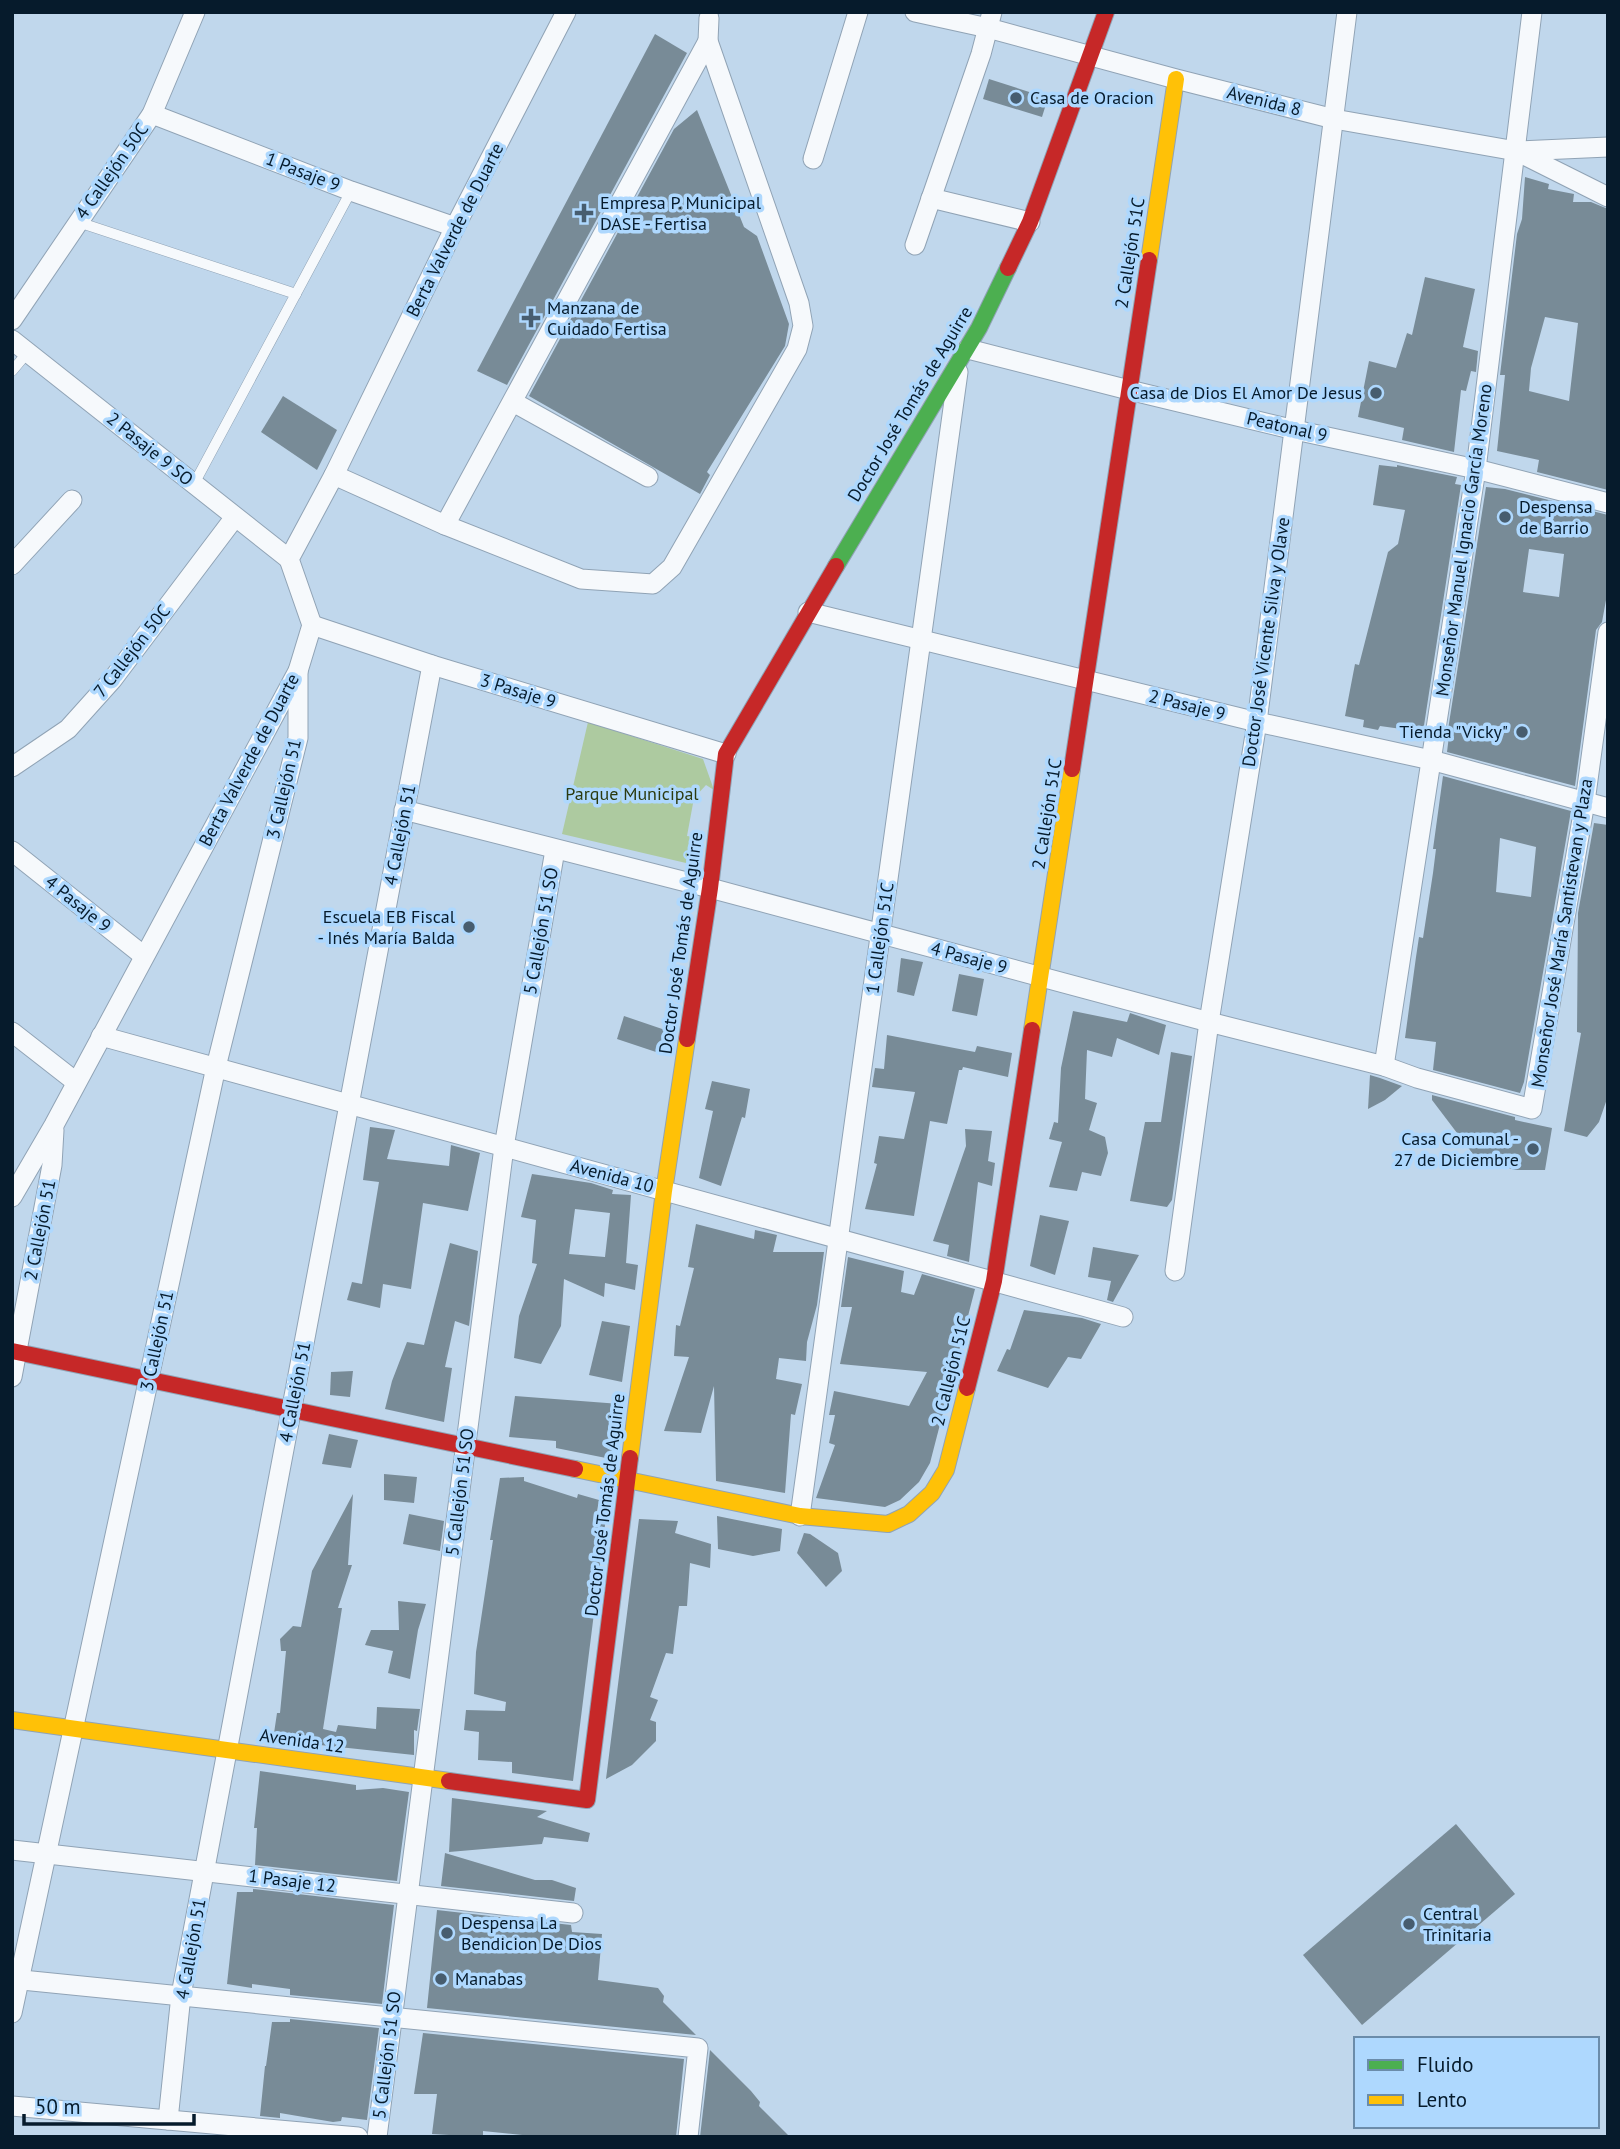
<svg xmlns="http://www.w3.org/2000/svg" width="1620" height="2149" font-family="'PT Sans',sans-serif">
<rect width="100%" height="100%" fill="#c0d7ec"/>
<path fill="#adcaa0" d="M588,722L703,759L714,790L706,785L694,798L687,836L702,838L686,863L562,834Z"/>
<g fill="#788b97" fill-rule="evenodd">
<path d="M655,34L687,53L507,385L477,371Z"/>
<path d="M989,79L1048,98L1042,117L983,99Z"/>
<path d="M697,110L744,227L757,236L789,324L785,346L707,472L710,475L700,494L529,396L674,129Z"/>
<path d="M1525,177L1549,184L1548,189L1574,194L1573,202H1591L1608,209V490L1537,472L1539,460L1497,451L1505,375H1500L1517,234L1522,219ZM1545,317L1578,323L1569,401L1529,391L1531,368Z"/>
<path d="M1425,277L1475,289L1463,347L1478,351L1476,372L1471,371L1466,391L1461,390L1454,452L1402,440L1404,428L1358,417L1369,361L1396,368L1407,333L1412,335Z"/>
<path d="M283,396L337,430L317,470L261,432Z"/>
<path d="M1379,465L1397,467V465L1457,477L1455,484L1461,485L1423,732L1380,726L1378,730L1363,727L1364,720L1345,716L1355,664L1359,665L1388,552L1398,544L1405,510L1373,505Z"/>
<path d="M1486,487L1505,489L1608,515V589L1602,622L1596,630L1575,786L1447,752L1449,736H1447ZM1529,549L1564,554L1559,597L1523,592Z"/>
<path d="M1443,776L1571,811L1524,1082L1520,1093L1433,1070L1436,1042L1405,1038L1416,957L1419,937L1423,938L1433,873L1436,849H1433ZM1500,838L1536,847L1531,897L1496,892Z"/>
<path d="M1594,823L1608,825V1096L1599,1122L1587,1137L1564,1131L1581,1033L1577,1032L1578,913Z"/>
<path d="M901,958L923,962L914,996L897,992Z"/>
<path d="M959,974L984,979L977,1016L952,1011Z"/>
<path d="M1073,1011L1127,1022L1130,1013L1166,1025L1159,1055L1117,1038L1112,1057L1087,1050L1085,1099L1097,1103L1089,1130L1105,1137L1108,1153L1101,1176L1082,1172L1077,1191L1049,1187L1062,1142L1049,1139L1054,1122L1058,1123L1061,1068Z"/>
<path d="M624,1016L671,1032L668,1056L617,1039Z"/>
<path d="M887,1035L975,1052L977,1046L1012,1053L1008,1077L963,1067L962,1070H959L947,1124L930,1121L914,1216L865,1209L877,1164L874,1163L879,1136L904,1139L915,1092L872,1087L875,1068L884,1069Z"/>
<path d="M1171,1052L1192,1056L1172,1200L1167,1207L1130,1201L1145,1122H1161Z"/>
<path d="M1370,1075L1380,1078L1402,1086L1385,1100L1368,1109Z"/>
<path d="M712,1081L750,1089L745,1118L742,1117L721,1186L699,1178L713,1111L705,1109Z"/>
<path d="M1432,1095L1515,1117V1120L1552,1128L1545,1170H1515L1476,1158L1432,1100Z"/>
<path d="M370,1127L395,1130L387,1159L449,1166L451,1145L480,1153L468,1211L423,1203L411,1289L383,1284L380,1308L347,1300L352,1282L362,1284L379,1182L363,1180Z"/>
<path d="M965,1129L992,1131L988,1161L995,1163L992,1186L978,1182L969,1262L947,1256L949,1245L933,1241L966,1146Z"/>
<path d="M532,1174L591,1183L613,1190L612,1194L631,1195L626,1263L638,1265L635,1290L605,1283L604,1297L564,1279L561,1326L541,1364L514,1358L519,1316L537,1264L532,1263L536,1220L521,1217ZM575,1209L610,1213L605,1257L569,1254Z"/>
<path d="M1040,1215L1069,1221L1055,1275L1030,1266Z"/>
<path d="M696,1224L754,1239L755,1230L777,1235L773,1252H824L817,1305L807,1342L806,1361L779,1358L776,1379L802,1384L795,1415L791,1414L785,1493L716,1481L714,1386L701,1433L664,1431L689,1357L674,1356L676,1325L680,1326L694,1268L688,1267Z"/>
<path d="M450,1243L478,1251L469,1326L455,1321L445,1367L452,1368L444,1422L385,1409L392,1381L407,1342L424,1345Z"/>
<path d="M1093,1247L1139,1255L1113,1302L1107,1300L1111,1281L1088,1277Z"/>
<path d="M848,1257L904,1271L901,1292L914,1295L922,1274L975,1289L930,1463L919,1482L900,1500L885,1507L816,1498L835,1445L829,1443L835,1415H829L834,1391L909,1406L927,1372L840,1364L852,1307H841Z"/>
<path d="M1024,1310L1082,1318L1101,1324L1081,1359L1068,1357L1048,1388L997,1371L1007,1349L1010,1350Z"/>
<path d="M602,1321L630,1326L622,1382L589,1375Z"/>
<path d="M353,1371L350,1397L330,1395L331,1372Z"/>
<path d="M515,1396L620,1404L611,1459L556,1448V1441L509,1437Z"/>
<path d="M329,1434L358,1440L351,1468L322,1464Z"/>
<path d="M384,1474L417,1477L414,1503L384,1500Z"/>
<path d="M524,1477V1481L577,1498L578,1494L599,1500L596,1517H606L573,1781L512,1773V1762L478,1760L479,1732L464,1730L466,1710L505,1711L506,1702L474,1694L476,1652L493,1540H490L500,1478Z"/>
<path d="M353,1494L348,1565H352L338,1608H342L323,1729L336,1732L338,1725L376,1729L377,1707L420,1709L417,1731L414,1730V1755L273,1740L277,1713H280L286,1651H281L280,1639L293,1626L301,1627L312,1571Z"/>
<path d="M409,1514L444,1521L440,1551L403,1544Z"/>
<path d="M717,1516L782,1529L780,1551L753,1556L718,1549Z"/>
<path d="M639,1519L678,1521L675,1533L711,1544L710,1568L690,1563L687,1606H679L673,1654L666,1653L650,1697L658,1700L650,1720L656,1722V1741L632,1765L606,1779Z"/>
<path d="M804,1533L810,1534L838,1553L842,1571L826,1587L797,1553Z"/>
<path d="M398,1601L426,1604L418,1630L410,1679L388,1673L393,1651L365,1645L371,1630H399Z"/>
<path d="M260,1771L356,1785V1790L383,1788L409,1792L397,1881L255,1865L257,1828H254Z"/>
<path d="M452,1798L547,1811L537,1817L590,1833L588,1842L544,1837L542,1844L449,1852Z"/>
<path d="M1456,1824L1515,1894L1362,2025L1303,1955Z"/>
<path d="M445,1853L535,1880H552L576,1888L574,1901L441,1886Z"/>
<path d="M253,1889L394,1905L382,2004L290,1995V1989L252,1984V1988L227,1984L237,1892H253Z"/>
<path d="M437,1910L571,1925L572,1932L602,1934L598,1980L658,1988L664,1996L663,2002L696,2035L427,2008Z"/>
<path d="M290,2019L379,2028L367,2120L342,2117L341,2121L333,2122L280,2113V2118L260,2116L265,2066H266L272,2022H290Z"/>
<path d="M423,2033L684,2059L676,2137H541L483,2131V2137L432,2134L437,2094H414Z"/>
<path d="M710,2050L751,2091L760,2102L759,2106L790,2137H700Z"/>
</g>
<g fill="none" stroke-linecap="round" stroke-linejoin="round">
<defs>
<g id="lane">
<path d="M78,222L296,294"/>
<path d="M12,371L28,352"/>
<path d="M194,484L351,191"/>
</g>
<g id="street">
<path d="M915,12L988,28L1176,79L1334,119L1516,151L1608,197"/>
<path d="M152,114L351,191L455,227"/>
<path d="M1518,151L1608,147"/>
<path d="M813,159L858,12"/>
<path d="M931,198L1030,222"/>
<path d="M915,245L981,54L992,12"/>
<path d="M12,320L152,114L195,12"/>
<path d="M12,340L289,559"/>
<path d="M968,349L1129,390L1295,430L1476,469L1608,503"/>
<path d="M513,402L648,477"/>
<path d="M334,475L445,525L581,579L653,584L672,567L797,349L803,326L799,303L708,41L709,18"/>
<path d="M445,525L708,41"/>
<path d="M12,565L72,500"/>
<path d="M808,612L1257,722L1431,760L1608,808"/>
<path d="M312,625L432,665L726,754"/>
<path d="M12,767L68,729L112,680L235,517"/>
<path d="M404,810L710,888L1209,1022L1384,1066L1417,1078L1532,1109L1585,802L1608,632"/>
<path d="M12,851L144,956"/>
<path d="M12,1032L76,1082"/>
<path d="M101,1036L1123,1317"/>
<path d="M1384,1066L1476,469L1532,12"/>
<path d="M12,1197L54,1125L298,671L312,625L289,559L334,475L455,227L566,12"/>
<path d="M1175,1271L1209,1022L1257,722L1347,12"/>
<path d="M12,1377L52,1165L54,1130"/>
<path d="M800,1516L958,372"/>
<path d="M12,1850L573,1913"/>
<path d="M12,1979L698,2048L688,2137"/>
<path d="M12,2013L216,1067L298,738V671"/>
<path d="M12,2106L358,2137"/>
<path d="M168,2120L181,1995L432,665"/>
<path d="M377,2137L504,1147L555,850"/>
</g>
<path id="fast" d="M836,566L979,328L1008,268"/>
<g id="slow">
<path d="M1149,260L1176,79"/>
<path d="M1032,1030L1072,769"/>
<path d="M630,1458L664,1191L687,1039"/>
<path d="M575,1469L800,1516L888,1524L909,1514L932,1493L946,1470L967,1388"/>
<path d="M12,1720L449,1781"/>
</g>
<g id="jam">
<path d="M1008,268L1030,222L1106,12"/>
<path d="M1072,769L1149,260"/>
<path d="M687,1039L710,888L726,754L836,566"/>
<path d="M12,1351L575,1469"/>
<path d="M967,1388L994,1281L1032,1030"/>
<path d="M449,1781L587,1800L630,1458"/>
</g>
</defs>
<use href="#lane" stroke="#90a3b5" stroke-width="11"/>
<use href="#street" stroke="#90a3b5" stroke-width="21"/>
<use href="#fast" stroke="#90a3b5" stroke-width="18"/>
<use href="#slow" stroke="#90a3b5" stroke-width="18"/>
<use href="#jam" stroke="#90a3b5" stroke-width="18"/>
<use href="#lane" stroke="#f6f9fc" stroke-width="10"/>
<use href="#street" stroke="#f6f9fc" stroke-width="19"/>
<use href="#fast" stroke="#4caf50" stroke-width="16"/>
<use href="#slow" stroke="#ffc107" stroke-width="16"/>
<use href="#jam" stroke="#c62828" stroke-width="16"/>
</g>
<g fill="#475d6f" stroke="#aed8fe" stroke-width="2.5">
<circle cx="1016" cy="98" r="7"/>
<path d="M580.5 202.5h7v7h7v7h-7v7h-7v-7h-7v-7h7z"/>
<path d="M527.5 307.5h7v7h7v7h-7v7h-7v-7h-7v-7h7z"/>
<circle cx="1376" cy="393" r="7"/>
<circle cx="1505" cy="517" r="7"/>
<circle cx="1522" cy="732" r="7"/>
<circle cx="469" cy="927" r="7"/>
<circle cx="1533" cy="1149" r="7"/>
<circle cx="1409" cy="1924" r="7"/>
<circle cx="447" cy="1933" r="7"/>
<circle cx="441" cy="1979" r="7"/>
</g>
<g text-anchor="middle" stroke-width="7" stroke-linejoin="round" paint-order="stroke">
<g font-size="18" fill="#061b2c" stroke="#aed8fe" text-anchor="start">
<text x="1030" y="104">Casa de Oracion</text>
<text x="600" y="209">Empresa P. Municipal<tspan x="600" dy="21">DASE - Fertisa</tspan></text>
<text x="547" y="314">Manzana de<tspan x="547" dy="21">Cuidado Fertisa</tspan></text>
<text x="1362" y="399" text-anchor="end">Casa de Dios El Amor De Jesus</text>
<text x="1519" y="513">Despensa<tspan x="1519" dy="21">de Barrio</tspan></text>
<text x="1508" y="738" text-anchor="end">Tienda "Vicky"</text>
<text x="455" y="923" text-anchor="end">Escuela EB Fiscal<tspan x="455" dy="21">- Inés María Balda</tspan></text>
<text x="1519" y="1145" text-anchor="end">Casa Comunal -<tspan x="1519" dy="21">27 de Diciembre</tspan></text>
<text x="1423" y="1920">Central<tspan x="1423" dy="21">Trinitaria</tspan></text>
<text x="461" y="1929">Despensa La<tspan x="461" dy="21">Bendicion De Dios</tspan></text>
<text x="455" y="1985">Manabas</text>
</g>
<g font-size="18" fill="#061b2c" stroke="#aed8fe">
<text transform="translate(1264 101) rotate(14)" y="6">Avenida 8</text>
<text transform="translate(112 171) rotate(-55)" y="6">4 Callejón 50C</text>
<text transform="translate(303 172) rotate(21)" y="6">1 Pasaje 9</text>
<text transform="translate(455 230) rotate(-63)" y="6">Berta Valverde de Duarte</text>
<text transform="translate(1130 253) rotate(-81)" y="6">2 Callejón 51C</text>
<text transform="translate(910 404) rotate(-59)" y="6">Doctor José Tomás de Aguirre</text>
<text transform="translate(1287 427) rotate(13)" y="6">Peatonal 9</text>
<text transform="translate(150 449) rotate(39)" y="6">2 Pasaje 9 SO</text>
<text transform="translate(1464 540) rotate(-82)" y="6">Monseñor Manuel Ignacio García Moreno</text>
<text transform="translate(1266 642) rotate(-82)" y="6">Doctor José Vicente Silva y Olave</text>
<text transform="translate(132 651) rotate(-52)" y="6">7 Callejón 50C</text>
<text transform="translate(518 691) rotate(17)" y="6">3 Pasaje 9</text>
<text transform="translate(1187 705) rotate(14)" y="6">2 Pasaje 9</text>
<text transform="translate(249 760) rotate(-62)" y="6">Berta Valverde de Duarte</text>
<text transform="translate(284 789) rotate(-77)" y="6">3 Callejón 51</text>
<text transform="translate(1047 814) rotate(-81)" y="6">2 Callejón 51C</text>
<text transform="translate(400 835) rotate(-79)" y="6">4 Callejón 51</text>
<text transform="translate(78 904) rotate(39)" y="6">4 Pasaje 9</text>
<text transform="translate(541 931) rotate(-80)" y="6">5 Callejón 51 SO</text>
<text transform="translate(1562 933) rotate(-81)" y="6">Monseñor José María Santistevan y Plaza</text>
<text transform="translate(880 938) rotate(-82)" y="6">1 Callejón 51C</text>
<text transform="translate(681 943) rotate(-82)" y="6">Doctor José Tomás de Aguirre</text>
<text transform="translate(969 958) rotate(15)" y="6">4 Pasaje 9</text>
<text transform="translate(612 1176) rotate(15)" y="6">Avenida 10</text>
<text transform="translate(40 1230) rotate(-79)" y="6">2 Callejón 51</text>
<text transform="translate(157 1341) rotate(-78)" y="6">3 Callejón 51</text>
<text transform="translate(951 1371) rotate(-76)" y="6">2 Callejón 51C</text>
<text transform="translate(295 1392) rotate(-79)" y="6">4 Callejón 51</text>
<text transform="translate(460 1492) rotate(-83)" y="6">5 Callejón 51 SO</text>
<text transform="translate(605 1505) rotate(-83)" y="6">Doctor José Tomás de Aguirre</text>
<text transform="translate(302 1741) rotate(8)" y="6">Avenida 12</text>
<text transform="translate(292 1881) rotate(7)" y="6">1 Pasaje 12</text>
<text transform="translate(191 1949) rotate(-80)" y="6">4 Callejón 51</text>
<text transform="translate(387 2055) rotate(-83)" y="6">5 Callejón 51 SO</text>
</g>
<g font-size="18" fill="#2b3a0f" stroke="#aed8fe">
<text x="632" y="800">Parque Municipal</text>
</g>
</g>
<rect width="1620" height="2149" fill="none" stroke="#061b2c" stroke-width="28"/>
<rect x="1354" y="2037" width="245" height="91" fill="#aed8fe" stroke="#6b8caa" stroke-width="2"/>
<rect x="1368" y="2060" width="35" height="10" fill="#4caf50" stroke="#6b8caa" stroke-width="2"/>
<text x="1417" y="2072" font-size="21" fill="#061b2c">Fluido</text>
<rect x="1368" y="2095" width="35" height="10" fill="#ffc107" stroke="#6b8caa" stroke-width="2"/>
<text x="1417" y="2107" font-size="21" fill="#061b2c">Lento</text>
<path d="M24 2114v10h170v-10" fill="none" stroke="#061b2c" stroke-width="3.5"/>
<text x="35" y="2114" font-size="21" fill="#061b2c" stroke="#aed8fe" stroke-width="5" paint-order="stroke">50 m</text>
</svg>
